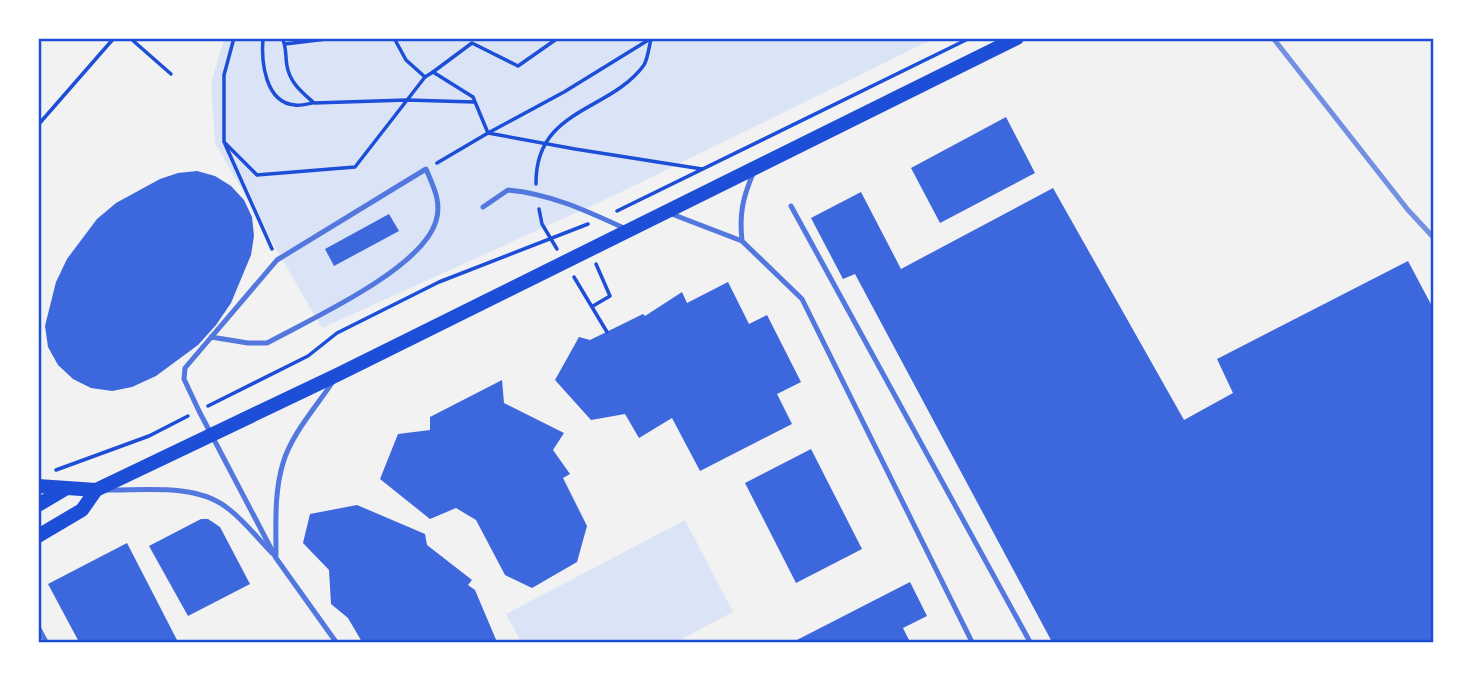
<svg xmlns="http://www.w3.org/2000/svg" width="1472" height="681" font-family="Rubik,sans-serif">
<rect width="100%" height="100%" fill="#f2f2f2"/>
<g fill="#dbe4f7">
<path d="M224,39H933L615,195L322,328L215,143L211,83Z"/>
<path d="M685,520L733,612L676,642H521L506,614Z"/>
</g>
<g fill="#3d67dc">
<path d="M1006,117L1035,173L940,223L911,168Z"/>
<path d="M197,171L215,176L231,186L244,200L252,217L254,236L251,255L231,303L216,325L198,345L156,376L132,387L112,391L91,388L73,379L58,365L48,347L45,326L56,282L67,259L97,219L116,203L160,179L178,173Z"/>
<path d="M1053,188L1184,420L1233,393L1217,359L1408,261L1434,310V642H1052L855,274L843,279L811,218L861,192L901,269Z"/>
<path d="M389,214L399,231L334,266L325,249Z"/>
<path d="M728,282L749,324L767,315L801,382L777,394L792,424L700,471L672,418L639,438L625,414L591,420L555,380L579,337L590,340L643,314L645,316L682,292L687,303Z"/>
<path d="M502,380L504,403L564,433L553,450L570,474L563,478L587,526L577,562L532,588L505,575L476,520L456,508L430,519L380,479L398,434L430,430V417Z"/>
<path d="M811,449L862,549L796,583L745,483Z"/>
<path d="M357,505L425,534L427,545L472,580L468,585L475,590L497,642H362L348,618L331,604L329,570L303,543L310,514Z"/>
<path d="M201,519H208L220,527L250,584L188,616L149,546Z"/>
<path d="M127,543L178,642H79L48,584Z"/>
<path d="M910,582L927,616L903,628L910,642H793Z"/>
</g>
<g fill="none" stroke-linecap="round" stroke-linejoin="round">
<g stroke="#1d4ed8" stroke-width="3.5">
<path d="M130,38L171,74"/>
<path d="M234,38L224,75V142L257,175L355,167L425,77L406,60L394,38"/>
<path d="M263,38C261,61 265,103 295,105C300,106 307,104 312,103"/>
<path d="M282,38C287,47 285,56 287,66C290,83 302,92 314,103L407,100L474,102"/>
<path d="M285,44L335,38"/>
<path d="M433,72L472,43L518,66L558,38"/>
<path d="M425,77L433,72L473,97L488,133L564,92L650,39"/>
<path d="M38,125L114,38"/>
<path d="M225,144L272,249"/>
<path d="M437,163L488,133L575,149L702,169"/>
<path d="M536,184C535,108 610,112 644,65C648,58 649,47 651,39"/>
<path d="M539,209L542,224L557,249"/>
<path d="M617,211L970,38"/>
<path d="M574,277L607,332"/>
<path d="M593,306L610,296L596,264"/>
<path d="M208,406L308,356L337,333L439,282L588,224"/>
<path d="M56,470L149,436L188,416"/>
</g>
<g stroke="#5277de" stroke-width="5">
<path d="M791,206L1030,642"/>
<path d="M483,207L508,190C551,194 587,211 626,229"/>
<path d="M669,213L742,241C739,213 743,197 754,171"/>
<path d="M742,241L802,299L972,642"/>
<path d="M211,337L248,343H267C311,319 422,269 436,221C442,202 433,186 426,169L277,260L185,368L184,379L199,411L276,558L336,642"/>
<path d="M104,490C142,491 194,483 226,507C243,519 257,538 272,553"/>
<path d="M276,555C276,524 274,493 283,463C292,433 317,406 334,380"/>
<path d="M38,627L46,642"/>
</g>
<g stroke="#1d4ed8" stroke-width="14">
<path d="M38,486L96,490"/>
<path d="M38,505L65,489"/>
<path d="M38,536L82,510L96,490L339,374L1017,38"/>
</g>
<path stroke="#7290e2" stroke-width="5" d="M1273,38L1408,210L1434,238"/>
</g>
<rect width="1472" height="681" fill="none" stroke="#ffffff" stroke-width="80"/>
<rect x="40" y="40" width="1392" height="601" fill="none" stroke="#1d4ed8" stroke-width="2.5"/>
</svg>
